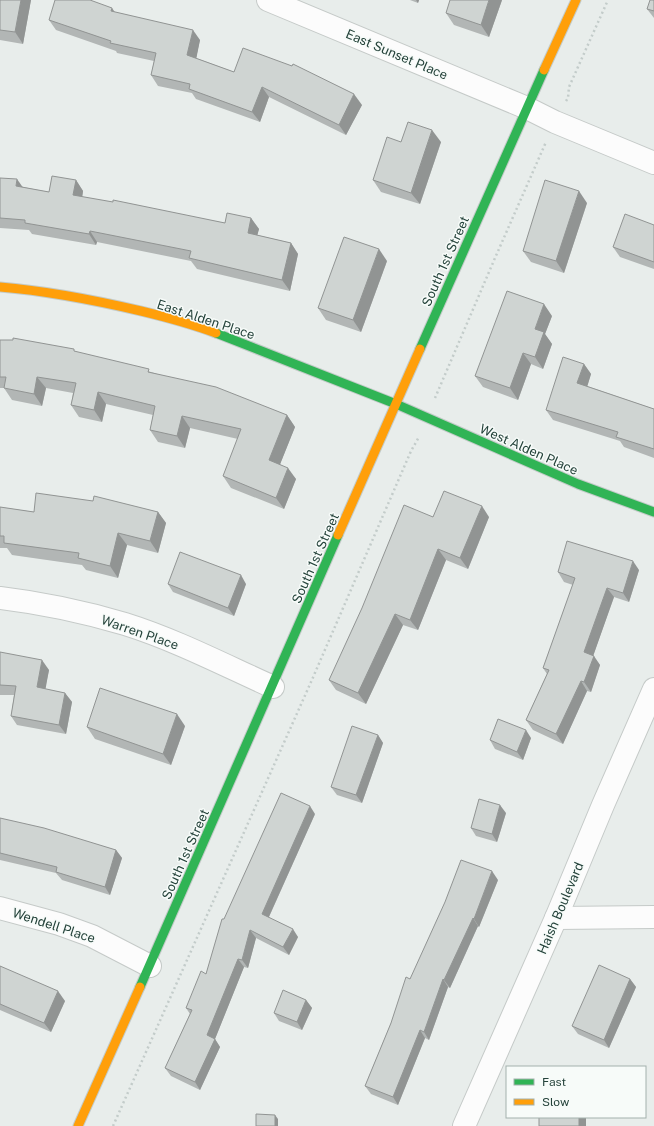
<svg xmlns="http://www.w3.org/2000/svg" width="654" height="1126" font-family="'Public Sans',sans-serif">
<rect width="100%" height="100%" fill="#e8edeb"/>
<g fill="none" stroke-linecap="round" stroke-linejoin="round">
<defs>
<g id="street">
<path d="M268,0L527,108L555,122L654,163"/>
<path d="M0,598C42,603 84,612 125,624C176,640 224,665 273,687"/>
<path d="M0,908L59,924L92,936L150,966"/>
<path d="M556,918L654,917"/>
<path d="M464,1126L556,918L603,805L654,689"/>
</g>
<g id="fast">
<path d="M216,333L396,404L578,484L654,512"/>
<path d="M420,349L544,70"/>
<path d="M140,987L338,535"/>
</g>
<g id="slow">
<path d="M544,70L576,0"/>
<path d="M0,287C48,291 94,300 141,311C166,317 192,324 216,333"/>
<path d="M338,535L420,349"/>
<path d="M78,1126L140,987"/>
</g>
</defs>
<use href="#street" stroke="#c5cac8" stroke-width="24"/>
<use href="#fast" stroke="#c3cbc8" stroke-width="11"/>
<use href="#slow" stroke="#c3cbc8" stroke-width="11"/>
<g stroke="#c3ccca" stroke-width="2.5" stroke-dasharray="2 3" stroke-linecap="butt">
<path d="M566,101L568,98L569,87L608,0"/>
<path d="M435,398L495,258L546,142"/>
<path d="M113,1126L311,682L411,451L419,437"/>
</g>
<use href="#street" stroke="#fcfcfc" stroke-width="22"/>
<use href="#fast" stroke="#30b455" stroke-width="9"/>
<use href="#slow" stroke="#ff9f0a" stroke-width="9"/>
</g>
<g fill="#b2b6b5">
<path d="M0,0H31L23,44L0,40Z"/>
<path d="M410,0H419L418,3Z"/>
<path d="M502,0L489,37L454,25L446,13Z"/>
<path d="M654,0V18L647,9Z"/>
<path d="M115,12L200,40L196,58L234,72L362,105L346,135L269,97L260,122L196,99L192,93L158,86L151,75L154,61L117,53L116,51L56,30L49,20Z"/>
<path d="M401,142H441L420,204L381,192L373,180Z"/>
<path d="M0,178L23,187L49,192L76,180L83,191L82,197L225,223L251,218L259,229L257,235L291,243L298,254L290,291L197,269L191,261L97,242L96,245L32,234L29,230L0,228Z"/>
<path d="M587,203L564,273L531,262L523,251Z"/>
<path d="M654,225V269L620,257L613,247Z"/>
<path d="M387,261L361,332L326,320L318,308Z"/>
<path d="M552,316L545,334L552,344L543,369L531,364L518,400L483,387L475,376Z"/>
<path d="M0,340L76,352L151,372L287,415L295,427L280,464L296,479L284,509L231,488L223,476L238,439L190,428L185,448L158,442L150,430L153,415L106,404L102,422L79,417L71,405L73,393L46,388L42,406L12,400L4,388H0Z"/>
<path d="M584,364L591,374L587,386L654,409V458L624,447L620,441L553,420L546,410Z"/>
<path d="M0,507L34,512H158L166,523L158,553L127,545L118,578L86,570L82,565L12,555L7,548H0Z"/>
<path d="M433,517H489L468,569L446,560L418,630L403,625L366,704L336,690L329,680Z"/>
<path d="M639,570L629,602L614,597L593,656L600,665L591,692L587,691L563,744L533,730L526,720L547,674L543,668L573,585L564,582L558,572Z"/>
<path d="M168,584H246L234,616L173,592Z"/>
<path d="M0,652L49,670L45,689L65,693L72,702L66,734L17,725L11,716L14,695H0Z"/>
<path d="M185,726L171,765L95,739L87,727Z"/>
<path d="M378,735L383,743L362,803L337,795L331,787Z"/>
<path d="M531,738L523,760L495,749L490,740Z"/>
<path d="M506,813L497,842L476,836L471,828Z"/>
<path d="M315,814L269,917L298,937L289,955L256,938L248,968L244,967L215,1039L220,1047L200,1090L171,1076L165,1068L190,1014L186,1008L206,974L224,919Z"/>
<path d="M0,818L116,850L122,858L110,895L62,880L56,873L0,860Z"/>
<path d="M498,880L479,927L478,926L450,988L448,987L429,1040L425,1038L398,1105L371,1094L365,1086L391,1023L410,979Z"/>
<path d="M0,966L65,1001L51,1032L0,1010Z"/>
<path d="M630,979L636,987L609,1048L578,1034L572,1026Z"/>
<path d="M306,1000L312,1008L302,1030L279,1021L274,1013Z"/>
</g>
<g fill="#919493">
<path d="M21,0H31L23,44L15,32Z"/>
<path d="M416,0H419L418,3Z"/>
<path d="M489,0H502L489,37L481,25Z"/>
<path d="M112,8L119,18L111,11Z"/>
<path d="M193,30L200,40L195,65L187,55Z"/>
<path d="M262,87L269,97L260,122L252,112Z"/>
<path d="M354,94L362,105L346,135L339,125Z"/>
<path d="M432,130L441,142L420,204L411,193Z"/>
<path d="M17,179L24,189L16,186Z"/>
<path d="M76,180L83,191L81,206L73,195Z"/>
<path d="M579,191L587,203L564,273L556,261Z"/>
<path d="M251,218L259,229L255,244L248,233Z"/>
<path d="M90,231L97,242L96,245L89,234Z"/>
<path d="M291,243L298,254L290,291L282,280Z"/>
<path d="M379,249L387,261L361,332L353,320Z"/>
<path d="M544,304L552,316L545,334L552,344L543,369L535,357V329Z"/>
<path d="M523,353L531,364L518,400L510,388Z"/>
<path d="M584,364L591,374L585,394L577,383Z"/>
<path d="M37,377L46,388L42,406L34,394Z"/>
<path d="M98,392L106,404L102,422L94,410Z"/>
<path d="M287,415L295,427L277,472L269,460Z"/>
<path d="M182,416L190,428L185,448L177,436Z"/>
<path d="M288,468L296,479L284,509L276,498Z"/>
<path d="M482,506L489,517L468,569L460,558Z"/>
<path d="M158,512L166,523L158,553L150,541Z"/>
<path d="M118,533L127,545L118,578L110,566Z"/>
<path d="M438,549L446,560L418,630L410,620Z"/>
<path d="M633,561L639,570L629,602L623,593Z"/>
<path d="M241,575L246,584L234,616L228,608Z"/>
<path d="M607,588L614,597L591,662L584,652Z"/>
<path d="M395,614L403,625L366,704L358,693Z"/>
<path d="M594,656L600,665L591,692L584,682Z"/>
<path d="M42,660L49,670L44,697L37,687Z"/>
<path d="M581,681L587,691L563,744L556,734Z"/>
<path d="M65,693L72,702L66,734L59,725Z"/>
<path d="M177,714L185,726L171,765L163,754Z"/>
<path d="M526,730L531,738L523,760L517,752Z"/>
<path d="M378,735L383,743L362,803L356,795Z"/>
<path d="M500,805L506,813L497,842L492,834Z"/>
<path d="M310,806L315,814L267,921L262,914Z"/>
<path d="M116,850L122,858L110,895L105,887Z"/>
<path d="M492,871L498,880L479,927L474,919Z"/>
<path d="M473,918L478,926L450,988L444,980Z"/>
<path d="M293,929L298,937L289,955L283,947Z"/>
<path d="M250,930L256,938L248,968L242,960Z"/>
<path d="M238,959L244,967L215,1039L220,1047L200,1090L195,1082L207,1035Z"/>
<path d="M443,979L448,987L429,1040L424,1032Z"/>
<path d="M630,979L636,987L609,1048L604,1040Z"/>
<path d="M58,991L65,1001L51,1032L44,1023Z"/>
<path d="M306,1000L312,1008L302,1030L297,1022Z"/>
<path d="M420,1030L425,1038L398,1105L393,1097Z"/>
<path d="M275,1115L278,1119V1126H275Z"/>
<rect x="579" y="1117" width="7" height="9"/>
</g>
<g fill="#cfd4d2" stroke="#919493">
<path d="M0,0H21L15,32L0,30Z"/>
<path d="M55,0H90L112,8L111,11L193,30L187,55L234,72L243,48L292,66L293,64L354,94L339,125L262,87L252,112L189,89L190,84L151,75L156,53L110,43L111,41L49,20Z"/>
<path d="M450,0H489L481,25L446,13Z"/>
<path d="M650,0H654V11L647,9Z"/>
<path d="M408,122L432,130L411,193L373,180L387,137L401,142Z"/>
<path d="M52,176L76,180L73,195L113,202V200L225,223L227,213L251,218L248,233L291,243L282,280L189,258L191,251L90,231L89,234L25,223V220L0,218V178L17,179L16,186L49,192Z"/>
<path d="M545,180L579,191L556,261L523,251Z"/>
<path d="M625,214L654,225V262L613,247Z"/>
<path d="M344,237L379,249L353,320L318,308Z"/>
<path d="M507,291L544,304L535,329L544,332L535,357L523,353L510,388L475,376Z"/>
<path d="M13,338L74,349V351L149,369L148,372L216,387L287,415L269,460L288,468L276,498L223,476L241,429L182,416L177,436L150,430L155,406L98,392L94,410L71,405L76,383L37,377L34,394L4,388L6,377H0V340H13Z"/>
<path d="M563,357L584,364L577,383L654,409V449L616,437L618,432L546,410Z"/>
<path d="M444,491L482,506L460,558L438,549L410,620L395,614L358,693L329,680L362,608L404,505L433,517Z"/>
<path d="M36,493L93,501L94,496L158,512L150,541L118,533L110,566L78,558L79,553L4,543V536H0V507L34,512Z"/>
<path d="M567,541L633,561L623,593L607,588L584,652L594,656L584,682L581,681L556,734L526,720L549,670L543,668L575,578L558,572Z"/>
<path d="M180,552L241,575L228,608L168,584Z"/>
<path d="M0,652L42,660L37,687L65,693L59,725L11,716L16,686L0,685Z"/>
<path d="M100,688L177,714L163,754L87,727Z"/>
<path d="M498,719L526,730L517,752L490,740Z"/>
<path d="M352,726L378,735L356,795L331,787Z"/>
<path d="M281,793L310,806L262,914L293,929L283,947L250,930L242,960L238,959L207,1035L215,1039L195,1082L165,1068L192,1010L186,1008L201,971L206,974L222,919H224Z"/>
<path d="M479,799L500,805L492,834L471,828Z"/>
<path d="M0,818L44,828L116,850L105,887L56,872L57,867L0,853Z"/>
<path d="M461,860L492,871L474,919L473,918L444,980L443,979L424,1032L420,1030L393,1097L365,1086L391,1023L406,977L410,979L445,902Z"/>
<path d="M599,965L630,979L604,1040L572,1026Z"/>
<path d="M0,966L58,991L44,1023L0,1004Z"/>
<path d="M283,990L306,1000L297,1022L274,1013Z"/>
<path d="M256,1114L275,1115V1126H256Z"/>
<rect x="539" y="1117" width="40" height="9"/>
</g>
<g text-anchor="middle" stroke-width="3" stroke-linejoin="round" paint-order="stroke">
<g font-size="13" fill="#24423a" stroke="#f7fbf9">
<text transform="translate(397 54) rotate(23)" y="5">East Sunset Place</text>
<text transform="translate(445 261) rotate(-66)" y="5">South 1st Street</text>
<text transform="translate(206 319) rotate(18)" y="5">East Alden Place</text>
<text transform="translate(529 449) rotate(24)" y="5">West Alden Place</text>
<text transform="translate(315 558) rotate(-66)" y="5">South 1st Street</text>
<text transform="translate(140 632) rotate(19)" y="5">Warren Place</text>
<text transform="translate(185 854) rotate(-66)" y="5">South 1st Street</text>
<text transform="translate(560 908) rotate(-67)" y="5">Haish Boulevard</text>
<text transform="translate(54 925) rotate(18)" y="5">Wendell Place</text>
</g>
</g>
<rect x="506" y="1066" width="140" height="52" fill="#f7fbf9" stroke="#a3b1ad"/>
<rect x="514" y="1079" width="20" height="6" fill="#30b455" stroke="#a3b1ad"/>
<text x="542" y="1086" font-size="12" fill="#24423a">Fast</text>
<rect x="514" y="1099" width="20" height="6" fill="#ff9f0a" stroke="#a3b1ad"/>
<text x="542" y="1106" font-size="12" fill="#24423a">Slow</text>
</svg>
